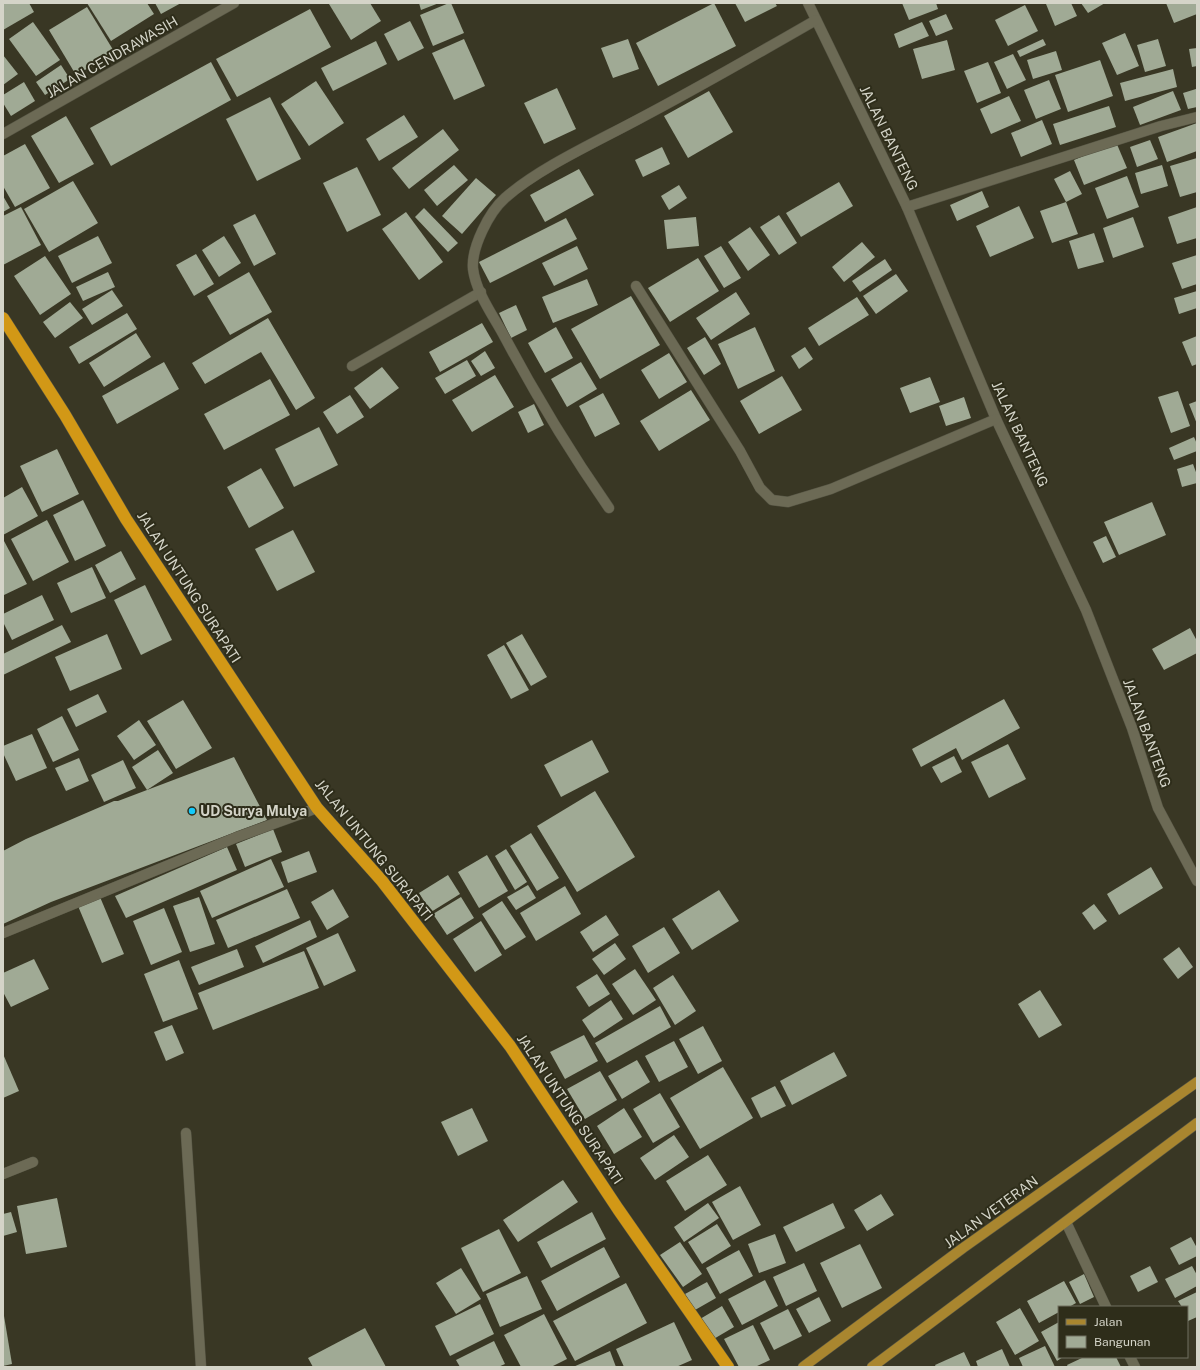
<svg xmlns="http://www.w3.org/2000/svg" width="1200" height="1370" font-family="'Public Sans',sans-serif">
<rect width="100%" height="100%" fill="#393724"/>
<g fill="#a0aa95">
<path d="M3,3H29L34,12L3,30Z"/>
<path d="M87,3H147L154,14L111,41Z"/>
<path d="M155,3H181L161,14Z"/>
<path d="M330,3H370L381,21L351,40L329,4Z"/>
<path d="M419,3H439L421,10Z"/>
<path d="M449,3H451L464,33L433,46L420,15Z"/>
<path d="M714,3L736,46L658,86L636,43Z"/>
<path d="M735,3H775L777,6L745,22Z"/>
<path d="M902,3H936L938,9L909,20Z"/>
<path d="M1049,3H1071L1077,16L1055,26L1046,4Z"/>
<path d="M1081,3H1105L1088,13Z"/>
<path d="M1166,3H1197V14L1174,23Z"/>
<path d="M1025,5L1038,31L1008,46L995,20Z"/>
<path d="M87,7L115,53L76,75L49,30Z"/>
<path d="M310,9L331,47L237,97L216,59Z"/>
<path d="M946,14L953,29L936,36L929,21Z"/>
<path d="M410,21L424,48L398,61L384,34Z"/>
<path d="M33,22L60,60L36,76L9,39Z"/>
<path d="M922,22L929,36L899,48L894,34Z"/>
<path d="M1125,33L1139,66L1117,75L1102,43Z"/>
<path d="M464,39L485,86L454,100L432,53Z"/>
<path d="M628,39L639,69L613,78L601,48Z"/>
<path d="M1043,39L1046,45L1020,57L1017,51Z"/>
<path d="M1158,39L1166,66L1145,72L1137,45Z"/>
<path d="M947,40L955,70L922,79L913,49Z"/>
<path d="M376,41L387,64L333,91L321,68Z"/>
<path d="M1197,48V66L1192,67L1189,49Z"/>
<path d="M1056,51L1062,70L1033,79L1027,60Z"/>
<path d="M1013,54L1026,80L1007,89L994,62Z"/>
<path d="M3,55L18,74L3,85Z"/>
<path d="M1100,60L1113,96L1068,112L1055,75Z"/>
<path d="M211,62L231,100L111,166L90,128Z"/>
<path d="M988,62L1001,93L977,103L964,71Z"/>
<path d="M61,65L70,79L45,95L36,82Z"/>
<path d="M1173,69L1177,87L1125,101L1120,83Z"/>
<path d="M1049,80L1061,109L1036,119L1024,90Z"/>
<path d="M316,81L344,123L309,146L281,104Z"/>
<path d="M24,82L35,101L11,116L3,103V95Z"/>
<path d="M557,88L576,129L544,144L524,103Z"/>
<path d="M1196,89L1197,107L1188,109L1183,93Z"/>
<path d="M709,91L733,132L688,158L664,116Z"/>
<path d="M1173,91L1181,110L1140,125L1133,107Z"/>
<path d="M1009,96L1021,121L991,134L980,109Z"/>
<path d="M270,97L301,159L257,181L226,119Z"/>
<path d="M1109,106L1116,127L1060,145L1053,124Z"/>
<path d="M404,115L418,137L379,161L366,139Z"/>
<path d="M66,116L94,164L59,183L31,136Z"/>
<path d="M1042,120L1052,144L1021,157L1011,133Z"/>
<path d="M1197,123V151L1167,162L1158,137Z"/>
<path d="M443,129L459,150L409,189L392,168Z"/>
<path d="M1150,140L1158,159L1137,167L1130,147Z"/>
<path d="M1116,142L1127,168L1084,185L1074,160Z"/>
<path d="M25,144L50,188L15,207L3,186V156Z"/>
<path d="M662,147L670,164L643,177L635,160Z"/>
<path d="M1197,158V192L1180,197L1170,166Z"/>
<path d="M454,165L468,180L437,206L424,190Z"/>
<path d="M1162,165L1168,186L1141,194L1135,173Z"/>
<path d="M357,167L381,215L347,232L323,183Z"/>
<path d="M579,169L594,195L545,222L530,195Z"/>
<path d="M1070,171L1082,194L1066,202L1078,234L1052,243L1040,211L1066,202L1054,179Z"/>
<path d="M1127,176L1139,207L1107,219L1095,188Z"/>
<path d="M476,178L496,195L462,234L442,216Z"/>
<path d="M73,181L98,223L49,252L24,209Z"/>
<path d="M839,182L853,206L801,237L786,213Z"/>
<path d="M679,185L687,198L669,210L661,196Z"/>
<path d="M982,191L989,207L957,221L950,205Z"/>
<path d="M3,196L10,208L3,212Z"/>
<path d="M1019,206L1034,238L990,257L976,226Z"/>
<path d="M21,207L41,245L3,265V216Z"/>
<path d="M1197,207V238L1177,244L1168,217Z"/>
<path d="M424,208L458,243L448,252L415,217Z"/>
<path d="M406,212L443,262L419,280L382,229Z"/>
<path d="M255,214L276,254L254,266L233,225Z"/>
<path d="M779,215L797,243L779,255L760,227Z"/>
<path d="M696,217L699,246L667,249L664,220Z"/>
<path d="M1133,217L1144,247L1113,258L1103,228Z"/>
<path d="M566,218L577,239L490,283L479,262Z"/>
<path d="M750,227L770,255L748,271L728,242Z"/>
<path d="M1094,233L1104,262L1078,269L1069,241Z"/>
<path d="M98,236L112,263L72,283L58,256Z"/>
<path d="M224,236L241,263L219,277L202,250Z"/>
<path d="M862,242L875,257L844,282L832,267Z"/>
<path d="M577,246L588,269L554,286L542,263Z"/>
<path d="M721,246L741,278L724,288L704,256Z"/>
<path d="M196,254L214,284L194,296L176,265Z"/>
<path d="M1197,255V284L1182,289L1172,263Z"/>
<path d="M45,256L71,294L40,315L14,276Z"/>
<path d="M698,258L719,291L670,322L648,288Z"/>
<path d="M885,259L892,270L860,292L852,281Z"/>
<path d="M108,272L115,287L83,301L76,287Z"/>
<path d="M249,272L272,312L230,335L207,296Z"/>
<path d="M896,274L908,291L876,314L863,296Z"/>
<path d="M587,279L598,305L553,323L542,297Z"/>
<path d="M112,290L123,306L92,325L82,309Z"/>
<path d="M1197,291V308L1179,314L1174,298Z"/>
<path d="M736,292L750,314L711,340L696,318Z"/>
<path d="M631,296L660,345L600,379L571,329Z"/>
<path d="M857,297L869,315L819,346L808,328Z"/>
<path d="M70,302L83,318L55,338L43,322Z"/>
<path d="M516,305L527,330L511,338L499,313Z"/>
<path d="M127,313L137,329L79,364L69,347Z"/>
<path d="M268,318L315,398L296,410L261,352L205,384L192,363Z"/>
<path d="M482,323L493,342L440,372L429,352Z"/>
<path d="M556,327L573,358L545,373L528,343Z"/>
<path d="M755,327L775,371L738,389L718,344Z"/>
<path d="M136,333L151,357L104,387L89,363Z"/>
<path d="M1197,336V364L1192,366L1182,342Z"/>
<path d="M705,337L721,364L704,375L687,348Z"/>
<path d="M805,347L813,359L799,369L791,356Z"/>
<path d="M485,351L495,368L481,376L471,361Z"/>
<path d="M669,353L687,382L659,399L641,370Z"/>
<path d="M467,360L476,376L445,394L435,378Z"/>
<path d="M164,362L179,389L117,424L102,396Z"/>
<path d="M581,362L597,389L567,407L551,379Z"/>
<path d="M382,367L399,388L370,409L354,388Z"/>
<path d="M495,375L514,407L472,432L452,400Z"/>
<path d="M782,376L802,410L759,434L740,401Z"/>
<path d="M930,377L940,402L910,413L900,388Z"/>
<path d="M270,379L290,415L224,450L204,414Z"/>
<path d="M691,390L710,420L659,451L640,421Z"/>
<path d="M1178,391L1190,426L1171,433L1158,397Z"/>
<path d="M603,393L620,424L595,437L579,406Z"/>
<path d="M350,395L364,417L337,434L323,412Z"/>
<path d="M964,397L971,418L946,426L939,406Z"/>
<path d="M1197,401V424L1189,404Z"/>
<path d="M534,404L544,425L528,433L518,412Z"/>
<path d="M319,427L338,465L294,487L275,449Z"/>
<path d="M1194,437L1197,444V451L1174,460L1169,448Z"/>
<path d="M57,449L79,494L42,512L20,466Z"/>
<path d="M1193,464L1197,475V483L1182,487L1177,469Z"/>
<path d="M261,468L284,508L249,528L227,487Z"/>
<path d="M22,487L38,516L3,535V498Z"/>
<path d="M83,500L106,546L75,561L53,515Z"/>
<path d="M1152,502L1166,535L1119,555L1104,522Z"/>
<path d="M47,520L69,562L33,581L11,539Z"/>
<path d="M293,530L315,572L277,591L255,549Z"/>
<path d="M1106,536L1116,557L1103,563L1093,542Z"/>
<path d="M4,541L27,584L4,595L3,542Z"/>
<path d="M121,551L136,579L110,593L95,565Z"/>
<path d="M92,567L106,598L71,613L57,583Z"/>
<path d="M145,585L172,640L141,655L114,600Z"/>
<path d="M42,595L54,620L12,640L3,622V614Z"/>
<path d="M62,625L71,642L3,675V654Z"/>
<path d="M1190,628L1197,641V653L1164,670L1152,649Z"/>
<path d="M107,634L122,669L70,691L55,657Z"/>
<path d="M522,634L547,677L531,686L506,643Z"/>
<path d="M504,645L529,690L511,699L487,655Z"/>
<path d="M98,694L107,712L76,727L67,709Z"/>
<path d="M1004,699L1020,728L962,760L956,748L921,767L912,749Z"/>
<path d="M183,700L212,748L176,769L147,721Z"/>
<path d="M62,716L79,750L53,762L37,729Z"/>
<path d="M139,720L156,745L134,760L117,736Z"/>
<path d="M32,734L47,768L16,781L3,753V746Z"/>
<path d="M592,740L609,772L561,797L544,765Z"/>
<path d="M1008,744L1026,779L989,798L971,762Z"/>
<path d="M158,750L173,773L147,790L132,767Z"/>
<path d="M954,756L962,772L941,783L932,767Z"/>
<path d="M234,757L267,820L51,902L3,924V851L26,839L114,801H118Z"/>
<path d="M79,758L89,781L66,791L55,768Z"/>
<path d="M123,760L136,788L104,802L91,775Z"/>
<path d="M595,791L635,857L577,892L537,826Z"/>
<path d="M273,829L282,852L245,867L236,844Z"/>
<path d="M531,833L559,878L537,891L510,846Z"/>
<path d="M227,847L237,870L126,918L115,896Z"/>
<path d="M506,849L527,882L515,890L495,856Z"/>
<path d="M309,851L317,872L288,883L281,862Z"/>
<path d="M487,855L508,891L479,908L458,872Z"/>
<path d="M271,859L284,887L212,918L200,891Z"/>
<path d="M1151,867L1163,888L1119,915L1107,894Z"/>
<path d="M448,875L460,894L431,912L419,893Z"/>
<path d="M528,885L536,898L516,910L507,897Z"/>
<path d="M565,886L581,914L536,941L520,913Z"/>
<path d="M287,889L300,918L228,948L216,920Z"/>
<path d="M333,889L349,917L327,930L311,902Z"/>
<path d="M719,890L739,921L692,950L672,919Z"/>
<path d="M100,897L124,954L102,963L78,906Z"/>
<path d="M199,897L215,944L190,952L173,906Z"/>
<path d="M461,897L474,918L447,935L433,914Z"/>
<path d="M502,901L526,937L505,950L482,914Z"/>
<path d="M1094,904L1107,921L1094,930L1082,913Z"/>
<path d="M164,908L182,952L151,965L133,921Z"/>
<path d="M606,915L619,935L593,952L580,932Z"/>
<path d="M310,920L317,937L263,963L255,946Z"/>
<path d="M481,921L502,955L475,972L453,939Z"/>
<path d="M664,927L680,953L648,973L632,946Z"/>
<path d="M338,933L356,971L324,986L306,948Z"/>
<path d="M615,943L626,959L604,975L592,959Z"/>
<path d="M1179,947L1193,967L1178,979L1163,959Z"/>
<path d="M237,949L244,967L199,985L191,967Z"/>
<path d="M304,951L319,988L213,1030L198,993Z"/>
<path d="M34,959L49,989L11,1007L3,992V973Z"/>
<path d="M179,960L198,1009L163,1022L144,974Z"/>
<path d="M635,969L656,1000L633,1015L612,984Z"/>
<path d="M597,974L610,994L589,1007L576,987Z"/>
<path d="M673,975L696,1011L675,1025L653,988Z"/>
<path d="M1040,990L1062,1025L1039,1038L1018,1004Z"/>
<path d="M611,1000L623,1019L594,1038L582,1020Z"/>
<path d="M660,1006L671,1027L607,1063L595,1043Z"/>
<path d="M172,1025L184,1053L166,1061L154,1032Z"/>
<path d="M703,1026L722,1061L698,1074L679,1039Z"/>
<path d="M584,1035L598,1061L565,1079L550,1052Z"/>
<path d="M674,1041L688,1067L659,1082L645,1056Z"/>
<path d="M834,1052L847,1076L792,1105L780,1081Z"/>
<path d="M3,1054L19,1091L3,1098Z"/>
<path d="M637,1060L650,1082L622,1099L608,1076Z"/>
<path d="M723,1067L753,1118L700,1149L670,1098Z"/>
<path d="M600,1071L617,1100L585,1119L567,1089Z"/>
<path d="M775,1086L786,1106L761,1118L751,1098Z"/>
<path d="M660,1093L680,1127L653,1143L633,1109Z"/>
<path d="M472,1108L488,1141L458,1156L441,1122Z"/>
<path d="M624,1108L642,1137L614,1154L597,1126Z"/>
<path d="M674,1135L689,1157L655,1180L640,1158Z"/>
<path d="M708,1155L727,1185L685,1211L666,1181Z"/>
<path d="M563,1180L578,1202L518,1242L503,1220Z"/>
<path d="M740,1186L761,1225L733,1240L712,1202Z"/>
<path d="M881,1194L894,1215L867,1231L854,1210Z"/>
<path d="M57,1198L67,1247L26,1254L17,1206Z"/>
<path d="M708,1203L719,1218L684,1242L674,1227Z"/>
<path d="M833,1203L845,1228L796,1252L783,1227Z"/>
<path d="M11,1212L17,1232L3,1236V1214Z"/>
<path d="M592,1212L606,1239L551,1268L537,1242Z"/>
<path d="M717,1224L731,1246L702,1264L688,1242Z"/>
<path d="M499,1229L521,1273L483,1292L461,1248Z"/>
<path d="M775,1234L786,1263L759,1273L748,1244Z"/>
<path d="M1191,1237L1197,1248V1256L1179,1265L1170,1248Z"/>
<path d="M680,1242L702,1274L683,1287L660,1255Z"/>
<path d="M860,1244L882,1288L842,1308L820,1263Z"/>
<path d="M604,1247L620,1277L557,1311L541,1281Z"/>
<path d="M739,1250L753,1276L720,1294L706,1268Z"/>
<path d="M804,1263L817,1291L786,1306L773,1277Z"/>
<path d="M1150,1266L1158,1282L1138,1292L1130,1276Z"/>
<path d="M1192,1266L1197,1275V1286L1175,1298L1165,1279Z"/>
<path d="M461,1268L481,1299L456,1314L436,1283Z"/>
<path d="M1084,1274L1094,1297L1080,1304L1069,1282Z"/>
<path d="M527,1276L542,1309L500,1327L486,1294Z"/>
<path d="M765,1280L778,1306L742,1325L728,1299Z"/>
<path d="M1064,1281L1076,1303L1069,1307H1059V1312L1039,1323L1027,1301Z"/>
<path d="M707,1282L716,1298L695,1310L685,1294Z"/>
<path d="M626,1283L647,1323L575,1361L553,1321Z"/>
<path d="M1197,1292V1317L1188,1321L1187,1307H1182L1178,1301Z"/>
<path d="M819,1297L831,1321L809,1333L796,1309Z"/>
<path d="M480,1304L494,1334L450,1356L435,1326Z"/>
<path d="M722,1306L734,1327L712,1340L700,1319Z"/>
<path d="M1020,1308L1039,1341L1015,1355L996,1322Z"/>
<path d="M788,1309L802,1336L774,1350L760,1323Z"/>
<path d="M3,1310L12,1364L3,1366Z"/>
<path d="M544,1314L567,1359L551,1367H521L504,1335Z"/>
<path d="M674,1322L692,1360L676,1367H624L616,1349Z"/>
<path d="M1059,1322V1357H1063L1057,1361L1041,1332Z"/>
<path d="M753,1325L770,1360L755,1367H739L724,1339Z"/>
<path d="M365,1328L386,1367H313L308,1358Z"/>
<path d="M494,1341L505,1364L498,1367H460L456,1360Z"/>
<path d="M1045,1346L1055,1367H1023L1019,1358Z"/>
<path d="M1002,1349L1010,1367H978L976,1361Z"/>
<path d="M610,1351L616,1367H573Z"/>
<path d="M964,1352L971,1367H936L935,1365Z"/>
<path d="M1084,1357H1116L1121,1367H1068L1067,1365Z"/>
</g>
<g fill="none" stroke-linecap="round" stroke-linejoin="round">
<defs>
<g id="minor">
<path d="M808,3L907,207L996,419L1086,610L1132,728L1158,808L1197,881"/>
<path d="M3,134L234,3"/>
<path d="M907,207L1161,126L1197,117"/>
<path d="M636,286L740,451L760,488L772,500L788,502L831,489L996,419"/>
<path d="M352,366L481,292"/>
<path d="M609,508C570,452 535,394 503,334C492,314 476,292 473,269C471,248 489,212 505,198C539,168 596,142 637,120C698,88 757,54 816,20"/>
<path d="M3,933L237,837L317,808"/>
<path d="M186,1133L201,1367"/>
<path d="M3,1174L33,1162"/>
<path d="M1066,1222L1106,1307"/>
<path d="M1130,1357L1135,1367"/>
</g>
<g id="major">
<path d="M803,1367L963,1248L1197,1082"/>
<path d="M872,1367L1197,1123"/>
</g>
<path id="highway" d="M3,318L65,415L126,519L317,808L382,881L510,1046L618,1209L728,1367"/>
</defs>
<use href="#minor" stroke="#565544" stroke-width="11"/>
<use href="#major" stroke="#565544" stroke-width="11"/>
<use href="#highway" stroke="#565544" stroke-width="13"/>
<use href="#minor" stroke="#6c6a55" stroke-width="10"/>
<use href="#major" stroke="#a9862f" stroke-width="10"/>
<use href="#highway" stroke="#d29816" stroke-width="12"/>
</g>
<circle fill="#14cafb" stroke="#2e2d1a" stroke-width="1.5" cx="192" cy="811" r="4"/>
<g text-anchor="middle" stroke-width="4" stroke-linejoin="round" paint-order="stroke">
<g font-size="14" fill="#d4d4c8" stroke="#2e2d1a">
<text transform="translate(112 57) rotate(-30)" y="5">JALAN CENDRAWASIH</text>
<text transform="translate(889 138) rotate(64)" y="5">JALAN BANTENG</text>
<text transform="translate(1020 434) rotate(65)" y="5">JALAN BANTENG</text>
<text transform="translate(189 587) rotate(57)" y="5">JALAN UNTUNG SURAPATI</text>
<text transform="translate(1147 733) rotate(70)" y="5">JALAN BANTENG</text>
<text transform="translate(374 850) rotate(51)" y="5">JALAN UNTUNG SURAPATI</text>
<text transform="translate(570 1109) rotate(56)" y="5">JALAN UNTUNG SURAPATI</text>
<text transform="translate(991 1212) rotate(-36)" y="5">JALAN VETERAN</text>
</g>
<g font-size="14" font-weight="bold" fill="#d4d4c8" stroke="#2e2d1a" text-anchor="start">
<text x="200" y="816">UD Surya Mulya</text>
</g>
</g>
<rect width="1200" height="1370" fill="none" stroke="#d4d4c8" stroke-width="8"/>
<rect x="1058" y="1306" width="130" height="52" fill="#2e2d1a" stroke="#707060"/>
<rect x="1066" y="1319" width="20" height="6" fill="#a9862f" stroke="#707060"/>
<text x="1094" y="1326" font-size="12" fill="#d4d4c8">Jalan</text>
<rect x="1066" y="1336" width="20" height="12" fill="#a0aa95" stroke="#707060"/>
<text x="1094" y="1346" font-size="12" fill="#d4d4c8">Bangunan</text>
</svg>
